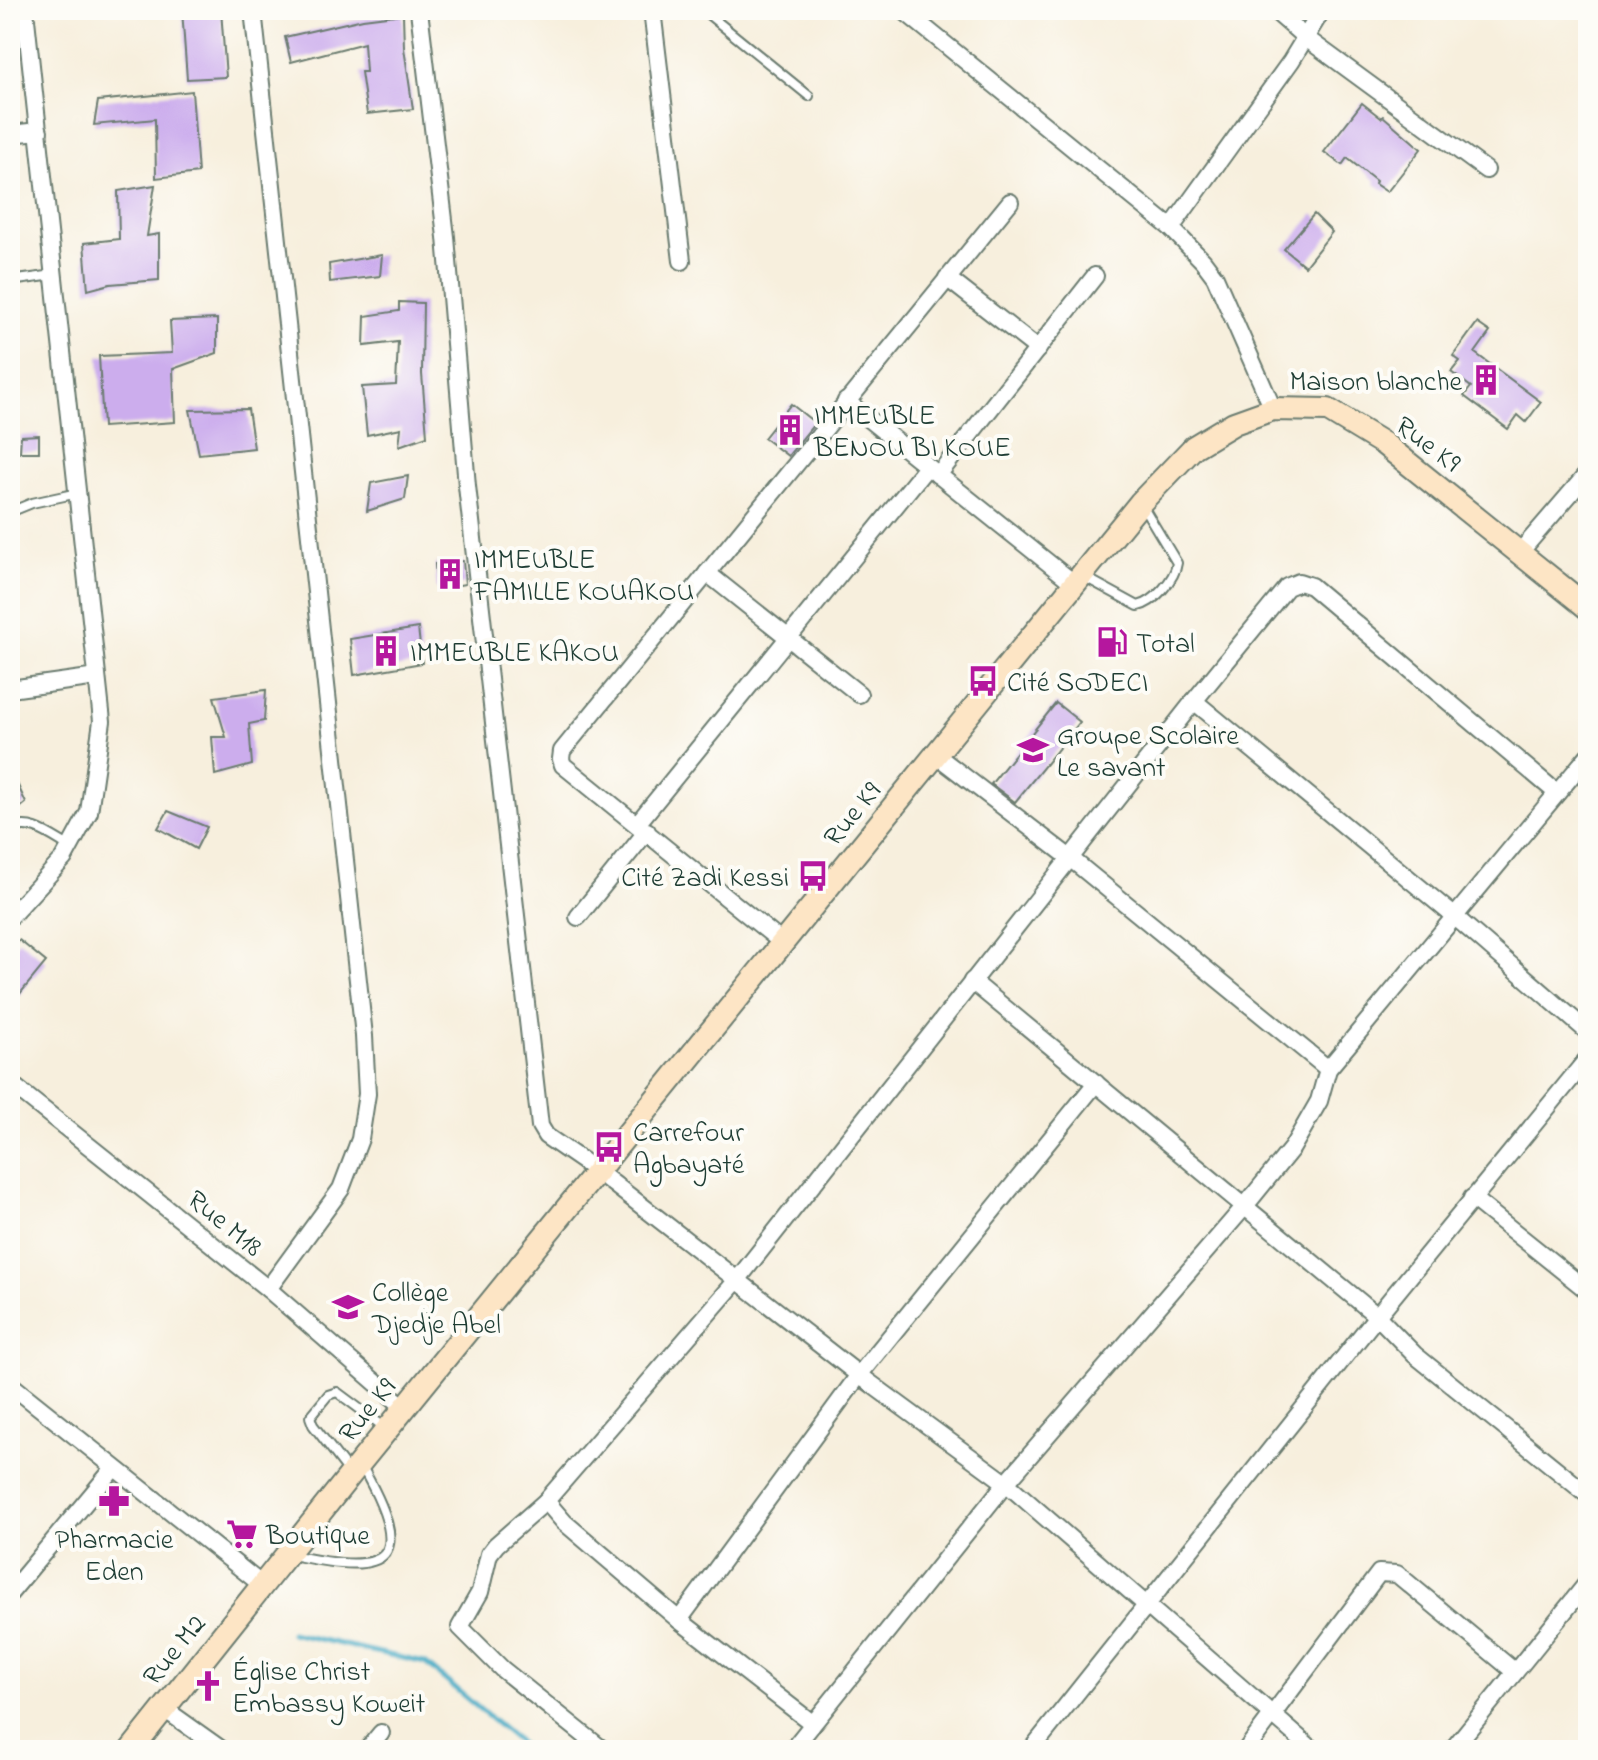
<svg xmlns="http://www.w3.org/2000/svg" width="1598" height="1760" font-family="'Indie Flower',sans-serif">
<rect width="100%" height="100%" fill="#fdfcf7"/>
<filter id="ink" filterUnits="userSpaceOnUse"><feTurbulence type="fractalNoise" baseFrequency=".0125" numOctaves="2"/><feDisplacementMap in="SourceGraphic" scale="16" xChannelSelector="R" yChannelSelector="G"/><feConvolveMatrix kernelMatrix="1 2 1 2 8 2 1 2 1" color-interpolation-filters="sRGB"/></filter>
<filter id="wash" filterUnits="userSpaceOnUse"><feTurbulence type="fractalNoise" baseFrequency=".006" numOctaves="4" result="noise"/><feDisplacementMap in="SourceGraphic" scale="32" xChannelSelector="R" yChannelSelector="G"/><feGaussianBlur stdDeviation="1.8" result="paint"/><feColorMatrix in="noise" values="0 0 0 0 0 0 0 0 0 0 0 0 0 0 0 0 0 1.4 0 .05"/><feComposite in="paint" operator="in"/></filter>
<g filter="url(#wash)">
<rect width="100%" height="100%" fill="#f7efdd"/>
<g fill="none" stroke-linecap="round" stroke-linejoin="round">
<path stroke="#44aac4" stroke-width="5" d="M291,1633L425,1663L528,1750"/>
</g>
<g id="blocks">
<g fill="#ccaded">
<path d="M182,10H221L226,77L187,79Z"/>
<path d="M403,14L404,48L413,109L367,114L361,72H366L364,43L291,62L285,37L363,19Z"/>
<path d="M192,91L198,173L156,178L155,119L94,125L98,101Z"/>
<path d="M1362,103L1381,118L1383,116L1421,149L1387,192L1375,184L1376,181L1347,158L1342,165L1324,152Z"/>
<path d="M155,185L147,236L159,234V280L110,284L88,290L84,243L119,239L118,191Z"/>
<path d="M1314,214L1332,232L1305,266L1284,249Z"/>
<path d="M382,255L380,276L330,282L329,264Z"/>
<path d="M399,302L423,303L422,374L427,436L399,446L401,428L367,435L362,387L396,385L398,342L364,346L365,316L399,311Z"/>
<path d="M217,319V353L173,369L175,422L103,427L99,356L172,353L170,321Z"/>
<path d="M1477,323L1490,332L1475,353L1541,402L1526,422L1518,415L1508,429L1464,396L1471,387L1451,372L1460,361L1453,356Z"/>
<path d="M791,404L815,423L788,456L764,438Z"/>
<path d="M248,409L254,448L199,454L190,410Z"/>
<path d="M39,435V452H20L21,436Z"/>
<path d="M408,476L405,499L367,511L371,483Z"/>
<path d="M463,561L465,584L437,589L435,564Z"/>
<path d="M418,628L422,663L354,675L350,639Z"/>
<path d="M266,690L264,721L249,724L252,765L215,775L212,737H226L214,697Z"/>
<path d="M1056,703L1080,722L1015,802L991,784Z"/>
<path d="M10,768L26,803L10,816Z"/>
<path d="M168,811L207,827L196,849L158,828Z"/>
<path d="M19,940L46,962L10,1006V952Z"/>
</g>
</g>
</g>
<g filter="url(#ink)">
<use href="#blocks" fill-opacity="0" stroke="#6b7b6f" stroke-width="2"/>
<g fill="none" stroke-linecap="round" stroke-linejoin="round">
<defs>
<g id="lane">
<path d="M703,10L809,96"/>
<path d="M10,281L54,275"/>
<path d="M10,512L32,503L78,493"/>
<path d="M1083,576L1138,606C1154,603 1175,579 1177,563L1141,503"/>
<path d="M10,830C30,818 51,836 70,847"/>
<path d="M350,1473L313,1425L310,1417L328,1395L337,1392L384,1427"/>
<path d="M292,1555C393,1577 415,1560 361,1465"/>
</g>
<g id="street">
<path d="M253,10L364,1036L367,1094L360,1139L341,1189L268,1289"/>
<path d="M419,10L446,237L467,486L540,1126L546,1136L597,1171L859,1375L1006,1483L1313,1750"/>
<path d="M652,10L682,261"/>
<path d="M903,10L1171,228L1203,261L1215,277L1273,409"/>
<path d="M1274,10L1306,38L1486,170"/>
<path d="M10,134L39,131"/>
<path d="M1171,228L1291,61L1322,10"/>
<path d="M947,278L1038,349"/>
<path d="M846,401L1076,585"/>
<path d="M938,475L1095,276"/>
<path d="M1520,552L1588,473"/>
<path d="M707,573L859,694"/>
<path d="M10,689L97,677"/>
<path d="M1194,701L1454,916L1588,1032"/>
<path d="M936,755L1070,858L1328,1069"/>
<path d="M637,824L927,467"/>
<path d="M10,917L64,858L89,812L102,721L25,10"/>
<path d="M578,917L647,831"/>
<path d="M784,944L563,765L561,759L562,751L1010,202"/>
<path d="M972,981L1377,1316L1415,1355L1588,1495"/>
<path d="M10,1083L268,1289L405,1408"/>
<path d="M1096,1083L859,1375L679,1620L564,1522L546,1501L738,1279L1194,701L1287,587L1299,582L1311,586L1557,793"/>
<path d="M1472,1198L1588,1291"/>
<path d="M10,1384L262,1585"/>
<path d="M546,1501L496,1545L489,1554L480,1592L460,1627L502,1669L603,1750"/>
<path d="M10,1593L114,1468"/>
<path d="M679,1620L812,1723"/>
<path d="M163,1708L222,1750"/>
<path d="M367,1750L381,1733"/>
<path d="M792,1750L1006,1483L1245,1206L1292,1148L1319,1101L1328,1069L1588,756"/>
<path d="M1031,1750L1377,1316L1588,1058"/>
<path d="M1246,1750L1379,1573L1397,1574L1515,1672"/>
<path d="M1452,1750L1588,1582"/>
</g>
<path id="secondary" d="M131,1750L351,1474L1141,502L1194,447L1234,423L1273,409L1328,410L1384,444L1588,608"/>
</defs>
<use href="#lane" stroke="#6b7b6f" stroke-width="12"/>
<use href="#street" stroke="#6b7b6f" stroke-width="20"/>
<use href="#secondary" stroke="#6b7b6f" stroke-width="26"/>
<use href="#lane" stroke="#fff" stroke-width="8"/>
<use href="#street" stroke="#fff" stroke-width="16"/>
<use href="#secondary" stroke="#fde5c5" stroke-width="22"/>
</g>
</g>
<defs>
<symbol id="building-bare" viewBox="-9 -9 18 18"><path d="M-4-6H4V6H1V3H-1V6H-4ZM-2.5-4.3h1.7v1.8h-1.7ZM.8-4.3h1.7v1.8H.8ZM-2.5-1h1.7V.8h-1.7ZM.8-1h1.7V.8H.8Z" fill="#b5179e" stroke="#fdfcf7" stroke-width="2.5" paint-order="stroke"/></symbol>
<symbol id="fuel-bare" viewBox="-9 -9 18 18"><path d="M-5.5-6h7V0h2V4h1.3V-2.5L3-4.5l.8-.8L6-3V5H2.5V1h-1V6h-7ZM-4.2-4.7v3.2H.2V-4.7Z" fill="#b5179e" stroke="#fdfcf7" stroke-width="2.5" paint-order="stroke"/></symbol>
<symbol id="bus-bare" viewBox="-9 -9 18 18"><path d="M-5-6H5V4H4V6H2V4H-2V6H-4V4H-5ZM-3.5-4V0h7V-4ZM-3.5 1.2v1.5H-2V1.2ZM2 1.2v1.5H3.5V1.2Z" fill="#b5179e" stroke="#fdfcf7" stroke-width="2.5" paint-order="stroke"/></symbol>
<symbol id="school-bare" viewBox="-9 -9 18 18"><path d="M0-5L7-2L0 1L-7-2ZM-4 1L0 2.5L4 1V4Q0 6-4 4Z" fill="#b5179e" stroke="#fdfcf7" stroke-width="2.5" paint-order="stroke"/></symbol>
<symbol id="pharmacy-bare" viewBox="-9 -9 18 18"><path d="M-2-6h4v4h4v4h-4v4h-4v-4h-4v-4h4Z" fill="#b5179e" stroke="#fdfcf7" stroke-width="2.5" paint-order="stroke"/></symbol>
<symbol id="supermarket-bare" viewBox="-9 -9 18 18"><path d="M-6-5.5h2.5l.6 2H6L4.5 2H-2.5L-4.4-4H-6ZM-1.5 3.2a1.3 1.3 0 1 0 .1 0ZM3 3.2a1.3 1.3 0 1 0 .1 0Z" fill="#b5179e" stroke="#fdfcf7" stroke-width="2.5" paint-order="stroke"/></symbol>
<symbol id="church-bare" viewBox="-9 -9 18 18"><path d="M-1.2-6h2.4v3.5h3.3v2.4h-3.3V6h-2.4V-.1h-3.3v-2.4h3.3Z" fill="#b5179e" stroke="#fdfcf7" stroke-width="2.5" paint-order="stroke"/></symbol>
</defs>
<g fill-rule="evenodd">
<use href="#building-bare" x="1464" y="358" width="44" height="44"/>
<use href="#building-bare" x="768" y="408" width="44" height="44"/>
<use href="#building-bare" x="428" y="552" width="44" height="44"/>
<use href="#fuel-bare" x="1090" y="620" width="44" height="44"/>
<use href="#building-bare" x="364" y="629" width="44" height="44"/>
<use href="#bus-bare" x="961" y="659" width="44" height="44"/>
<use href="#school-bare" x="1011" y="728" width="44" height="44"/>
<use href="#bus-bare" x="791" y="854" width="44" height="44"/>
<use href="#bus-bare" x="587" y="1125" width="44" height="44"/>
<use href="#school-bare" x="326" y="1285" width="44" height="44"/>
<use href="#pharmacy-bare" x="92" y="1479" width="44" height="44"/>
<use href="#supermarket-bare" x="220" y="1512" width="44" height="44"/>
<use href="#church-bare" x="186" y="1664" width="44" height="44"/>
</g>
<g text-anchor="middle" stroke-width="8" stroke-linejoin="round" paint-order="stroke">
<g font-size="28" fill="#1f3d34" stroke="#fdfcf7" text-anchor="start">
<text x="1462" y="390" text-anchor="end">Maison blanche</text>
<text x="814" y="424">IMMEUBLE<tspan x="814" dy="32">BENOU BI KOUE</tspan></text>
<text x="474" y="568">IMMEUBLE<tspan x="474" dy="32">FAMILLE KOUAKOU</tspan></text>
<text x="1136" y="652">Total</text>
<text x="410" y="661">IMMEUBLE KAKOU</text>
<text x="1007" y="691">Cité SODECI</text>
<text x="1057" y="744">Groupe Scolaire<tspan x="1057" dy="32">Le savant</tspan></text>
<text x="789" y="886" text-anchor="end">Cité Zadi Kessi</text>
<text x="633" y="1141">Carrefour<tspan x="633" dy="32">Agbayaté</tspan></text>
<text x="372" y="1301">Collège<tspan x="372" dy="32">Djedje Abel</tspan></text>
<text x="266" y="1544">Boutique</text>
<text x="114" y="1548" text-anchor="middle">Pharmacie<tspan x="114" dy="32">Eden</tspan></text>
<text x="232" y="1680">Église Christ<tspan x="232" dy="32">Embassy Koweit</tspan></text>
</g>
<g font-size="28" fill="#1f3d34" stroke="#fdfcf7">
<text transform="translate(1429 443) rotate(37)" y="10">Rue K9</text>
<text transform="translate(851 813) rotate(-51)" y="10">Rue K9</text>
<text transform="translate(226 1222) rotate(39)" y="10">Rue M18</text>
<text transform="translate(366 1409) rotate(-51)" y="10">Rue K9</text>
<text transform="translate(173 1649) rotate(-51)" y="10">Rue M2</text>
</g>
</g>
<rect width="1598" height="1760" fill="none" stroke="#fdfcf7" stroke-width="40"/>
</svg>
